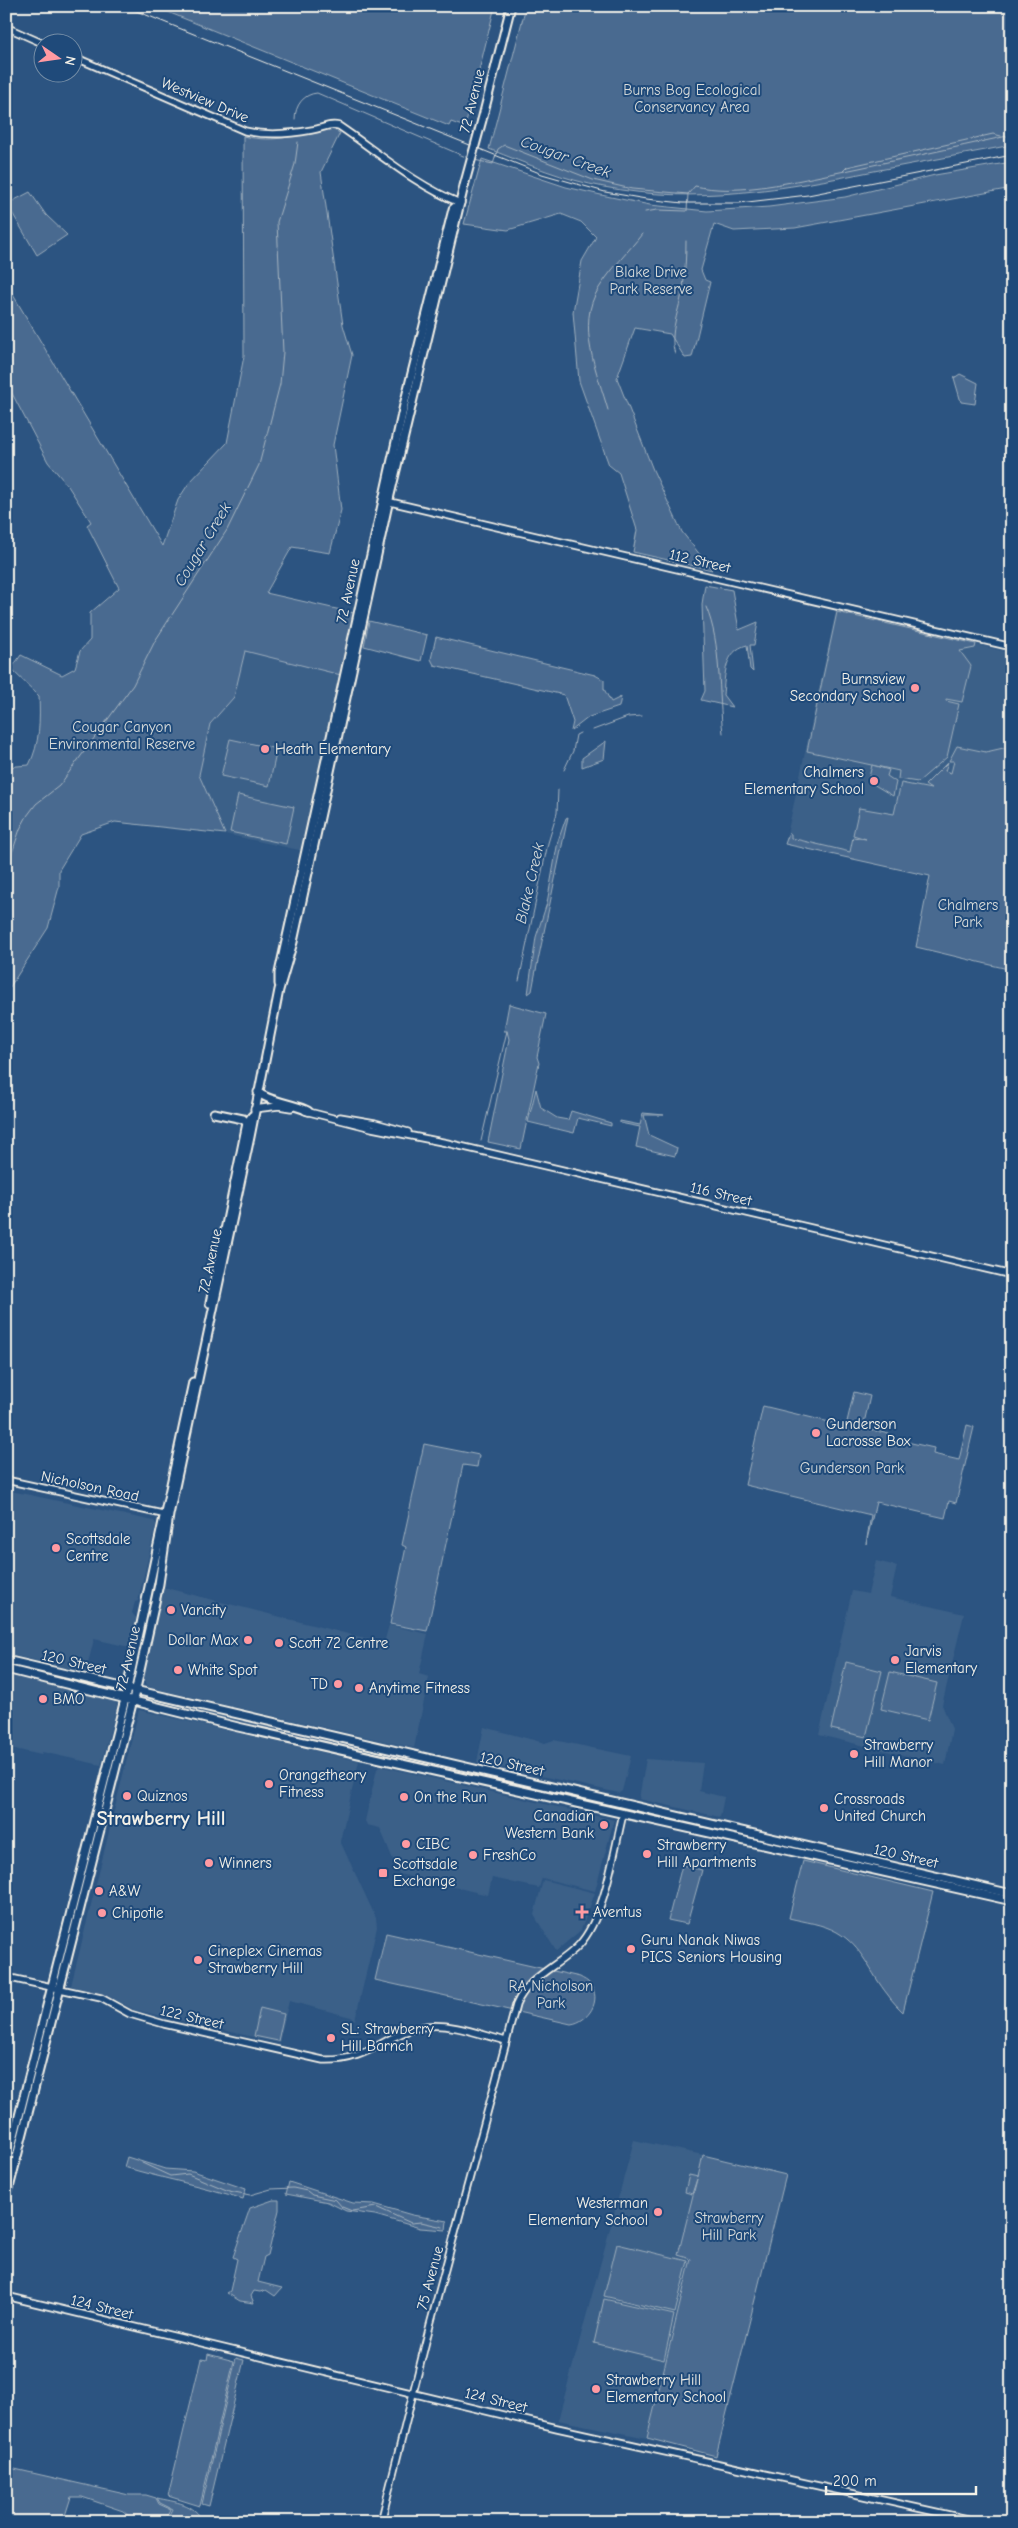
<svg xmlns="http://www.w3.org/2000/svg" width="1018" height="2528" font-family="'Comic Neue',sans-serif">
<rect width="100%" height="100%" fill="#2c5481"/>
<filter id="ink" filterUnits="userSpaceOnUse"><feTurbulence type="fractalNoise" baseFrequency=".02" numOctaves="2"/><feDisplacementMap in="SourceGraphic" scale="10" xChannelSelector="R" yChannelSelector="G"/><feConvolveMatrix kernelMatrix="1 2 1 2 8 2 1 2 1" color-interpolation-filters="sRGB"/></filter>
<g filter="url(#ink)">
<g fill="#3b6088">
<path d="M836,611L1012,653V748L930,876L785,844Z"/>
<path d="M245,651L341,675L304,851L225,834L199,775L210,724L234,697Z"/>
<path d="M6,1490L154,1521L156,1524L138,1601L135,1602L132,1613L136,1618L129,1647L94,1639L86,1672L12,1655L6,1650Z"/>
<path d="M876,1561L897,1566L890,1597L964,1614L942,1705L952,1729L945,1765L819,1735L852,1591L868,1594Z"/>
<path d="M162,1587L384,1643L389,1625L428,1634L419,1674L429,1677L414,1748L148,1687L143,1677Z"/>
<path d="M6,1675L115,1700L117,1705L101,1765L42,1752L41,1755L6,1747Z"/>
<path d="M139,1710L359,1761L340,1841L376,1918L377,1927L355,2020L351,2017L289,2001L279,2043L135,2010L108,1996L71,1986Z"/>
<path d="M484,1727L545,1743L554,1740L631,1756L622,1791L619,1793L477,1762Z"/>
<path d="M646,1759L703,1763L699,1791L724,1797L720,1817L639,1799Z"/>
<path d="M380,1766L614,1820L595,1891L542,1878L539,1888L492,1878L488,1895L399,1874L380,1828L367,1825L365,1821L377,1769Z"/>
<path d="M543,1880L595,1893L581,1930L556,1951L534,1915Z"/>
<path d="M634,2140L703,2155L678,2255L691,2259L647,2438L558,2420Z"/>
</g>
<g fill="#496b90" stroke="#9eaebc">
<path d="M153,6H495L465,127L451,122L449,126Z"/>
<path d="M526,6H1012V145C966,154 920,162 874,171C785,189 695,205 604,187C565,180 527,164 489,149Z"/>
<path d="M330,128L340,133L321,172L343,325L352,355L333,445L341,510L330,553L292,547L266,593L354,613L341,675L245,651L234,697L210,724L199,775L225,834L115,822L81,834L59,870V887L48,928L6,993V767L29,765C40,744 40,720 39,696L11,669L21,655L62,675L75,668L80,651L90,640V613L119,588L87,525L91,522L68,486L48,462L6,382V283L162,546L178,500L189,483L227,443L244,356L243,136C277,144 298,134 330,128Z"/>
<path d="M482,159L566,187L601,195L650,205L707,211L769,207L845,197L935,175L1012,162V188L795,228L734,231L714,224L701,270L705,280L710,282L692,357L685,358L670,334L635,328L617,378L653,470L682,532L712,570L633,552L637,530L619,473L609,465L579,381L573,312L582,261L596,237L581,222L561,214L508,230L464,224Z"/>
<path d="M30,192L46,215L67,235L37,255L7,204Z"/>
<path d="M960,374L978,383L975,404L961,402L954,378Z"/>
<path d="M705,585L732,590L739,630L758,622L754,645H750L753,672L750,669L747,645C724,651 725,675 723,695L732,707L701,700L705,691L702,604Z"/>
<path d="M837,612L976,644L975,648L960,651L971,666L962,702L946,699V701L959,704L947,757L918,782L898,779L899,771L807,751Z"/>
<path d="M369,621L427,635L421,661L364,646Z"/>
<path d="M436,637L595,675L604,680V689L611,702L621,697L619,707L589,717L571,731L573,722L564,695L434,665L431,659Z"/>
<path d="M230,739L277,749L269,786L221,776Z"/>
<path d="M606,741L604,759L582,767V758Z"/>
<path d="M957,746L986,752L1012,746V970L916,947L930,876L785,844L789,833L791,834V838L850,852L853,837L866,839L853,835L859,808L894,814L901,783L931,789L925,785L948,762L945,771L951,773L954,761H949Z"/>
<path d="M872,765L889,770L887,776L896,782L893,796L868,781Z"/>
<path d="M238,795L294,807L286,844L230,832Z"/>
<path d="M568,817L535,975L532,991L528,994L536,937L547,903L558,841L566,818Z"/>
<path d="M509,1004L546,1014L537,1057L539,1063L521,1149L488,1142L509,1039L507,1031H504Z"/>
<path d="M536,1089L541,1108L557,1118L568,1120L571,1111L611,1123V1126L578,1118L574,1133L528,1122Z"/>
<path d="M643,1113L664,1115H644L649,1135L677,1148L675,1156L636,1147L640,1127L620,1123V1121L640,1125Z"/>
<path d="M854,1392L870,1396L863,1428L889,1434V1438L934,1448L933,1454L959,1460L967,1425L974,1427L956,1503L949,1501L945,1518L876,1502L866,1544L871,1515L745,1485L763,1406L846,1426Z"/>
<path d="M424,1444L479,1455L477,1467L463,1465L427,1631L390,1624L406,1547L402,1545Z"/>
<path d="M846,1662L882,1671L866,1737L831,1729Z"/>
<path d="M890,1672L937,1683L928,1720L881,1709Z"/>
<path d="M803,1861L933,1892L903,2012C898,2007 892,2001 888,1995C870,1973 863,1947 837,1932C823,1924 805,1922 789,1918Z"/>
<path d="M682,1865L702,1870L687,1924L668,1920Z"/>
<path d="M386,1933L580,1977C583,1979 588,1981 590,1984C603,2000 588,2022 571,2024L375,1980Z"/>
<path d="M260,2008L284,2014L278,2041L254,2036Z"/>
<path d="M703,2155L786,2175L716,2456L647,2438L691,2259L678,2255L697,2179L692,2194L685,2192L689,2175L698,2177Z"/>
<path d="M127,2157L165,2169L193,2171L246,2189L243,2199C204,2186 164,2179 124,2167Z"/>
<path d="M289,2182L353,2203L374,2204L412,2215L447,2221L446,2230L420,2228L375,2215L346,2211L328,2202L286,2194Z"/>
<path d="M273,2200H279V2210L268,2255L264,2257L258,2282L282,2288L275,2296L266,2290L260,2292L254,2291L251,2296L254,2303L240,2301L227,2293L230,2291L237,2259L233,2257L250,2208Z"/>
<path d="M617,2244L688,2261L675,2313L604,2296Z"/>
<path d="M604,2299L674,2315L664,2360L594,2343Z"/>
<path d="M208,2354L234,2361L200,2506L168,2496L201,2359L207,2360Z"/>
<path d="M236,2358L244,2360L209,2506L202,2504Z"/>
<path d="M6,2467L129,2495H146L156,2498L159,2504L170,2509L166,2518L160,2519H167L172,2509L160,2503L157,2498C175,2502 195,2503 203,2522H143L131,2518L123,2511L82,2497H71L63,2522H6Z"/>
</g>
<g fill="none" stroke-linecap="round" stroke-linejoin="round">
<g stroke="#a7b4c0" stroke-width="1">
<path d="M295,119C295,105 304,94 317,93L468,158"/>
<path d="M474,160L493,164L498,149L504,145L593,180L632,189L688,194L695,186C735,195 781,184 821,176C884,163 948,149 1012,135"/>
<path d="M843,171L847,167L993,134L1001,136"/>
<path d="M645,212L657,210L687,211L688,194"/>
<path d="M675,354C668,334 680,308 683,288C685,272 686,257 686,241"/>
<path d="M608,410C598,374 575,325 599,288C611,269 628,252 642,234"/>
<path d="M706,607C722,644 718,694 723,733"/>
<path d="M593,730L628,717L642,716"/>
<path d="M564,770L573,751L576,735L580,733"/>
<path d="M6,912L10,894L9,862L20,829L27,816L36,804L59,786L133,685L155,641L227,530L259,465L280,384L283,352L277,222L295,164L298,142"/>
<path d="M519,981L548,843L557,813L558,790"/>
<path d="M481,1141L507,1031"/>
<path d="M142,2163L170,2176L188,2174L229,2191L250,2195L271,2189L293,2188L307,2191L312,2195L336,2200L342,2207L352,2211L376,2207L411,2223L421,2222L443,2227"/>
</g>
<defs>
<g id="tertiary">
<path d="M6,27L42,43"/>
<path d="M72,56L245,131C267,136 290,134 312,130C322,129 329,123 339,126C379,153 415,185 460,203"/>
<path d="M386,501L1012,647"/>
<path d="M254,1109L279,1106L291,1108"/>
<path d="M305,1111L372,1128L447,1143L1012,1275"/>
<path d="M340,1117L375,1123L408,1132"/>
<path d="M6,1480L167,1515"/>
<path d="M6,1977L101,1998L130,2014L164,2024L323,2060C371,2062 387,2031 427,2026C452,2023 482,2035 506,2041"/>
<path d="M6,2296L557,2428L981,2522"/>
<path d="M381,2522L430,2325L516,2005C529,1975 558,1967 579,1945C605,1917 614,1851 623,1814"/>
</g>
<g id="secondary">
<path d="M482,120L511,6"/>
<path d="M279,984V973L404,405L453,209L460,203"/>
<path d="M258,1092C266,1101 295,1104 308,1111"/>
<path d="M214,1113L243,1119L247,1123"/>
<path d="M210,1303L247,1123L252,1116"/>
<path d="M6,1660L1012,1894"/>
<path d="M6,1669L238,1727L1012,1901"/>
<path d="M6,2167L124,1703L193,1382"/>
<path d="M6,2200L137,1684L159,1584L169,1515L250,1137L279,990L293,942L390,495L464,186"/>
</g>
</defs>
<use href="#tertiary" stroke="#f4f1e8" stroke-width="9"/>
<use href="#secondary" stroke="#f4f1e8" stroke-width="11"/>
<use href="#tertiary" stroke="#1f4a7a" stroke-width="5.5"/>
<use href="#secondary" stroke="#1f4a7a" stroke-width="7"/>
<path stroke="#f4f1e8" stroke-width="1" d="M124,6L542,174L605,192L646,199L683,203H739L808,195L1012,155"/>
<defs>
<path id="secondary-bridge" d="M464,186L482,120"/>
</defs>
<use href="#secondary-bridge" stroke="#f4f1e8" stroke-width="11" stroke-linecap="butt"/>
<use href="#secondary-bridge" stroke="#1f4a7a" stroke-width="7"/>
</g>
</g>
<g fill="#ff9aa2" stroke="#1f4a7a" stroke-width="2">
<circle cx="915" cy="688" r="5"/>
<circle cx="265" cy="749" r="5"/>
<circle cx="874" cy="781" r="5"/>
<circle cx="816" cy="1433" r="5"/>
<circle cx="56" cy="1548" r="5"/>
<circle cx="171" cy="1610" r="5"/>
<circle cx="248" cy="1640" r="5"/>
<circle cx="279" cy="1643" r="5"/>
<circle cx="895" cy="1660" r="5"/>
<circle cx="178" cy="1670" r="5"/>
<circle cx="338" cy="1684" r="5"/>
<circle cx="359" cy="1688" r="5"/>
<circle cx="43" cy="1699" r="5"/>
<circle cx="854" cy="1754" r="5"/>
<circle cx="269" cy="1784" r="5"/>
<circle cx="127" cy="1796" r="5"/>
<circle cx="404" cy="1797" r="5"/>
<circle cx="824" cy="1808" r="5"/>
<circle cx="604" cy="1825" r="5"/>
<circle cx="406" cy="1844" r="5"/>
<circle cx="647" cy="1854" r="5"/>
<circle cx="473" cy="1855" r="5"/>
<circle cx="209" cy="1863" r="5"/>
<rect x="378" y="1868" width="10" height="10" rx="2.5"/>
<circle cx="99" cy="1891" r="5"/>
<path d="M579.5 1904.5h5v5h5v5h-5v5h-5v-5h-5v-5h5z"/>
<circle cx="102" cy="1913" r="5"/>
<circle cx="631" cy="1949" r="5"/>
<circle cx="198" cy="1960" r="5"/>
<circle cx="331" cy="2038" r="5"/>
<circle cx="658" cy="2212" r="5"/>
<circle cx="596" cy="2389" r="5"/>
</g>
<g text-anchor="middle" stroke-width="4" stroke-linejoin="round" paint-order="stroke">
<g font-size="15" fill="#dadddb" stroke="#1f4a7a">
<text x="692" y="95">Burns Bog Ecological<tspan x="692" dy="17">Conservancy Area</tspan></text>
<text x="651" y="277">Blake Drive<tspan x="651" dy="17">Park Reserve</tspan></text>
<text x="122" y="732">Cougar Canyon<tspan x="122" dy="17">Environmental Reserve</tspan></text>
<text x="968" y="910">Chalmers<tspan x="968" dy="17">Park</tspan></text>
<text x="852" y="1473">Gunderson Park</text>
<text x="551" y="1991">RA Nicholson<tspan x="551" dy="17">Park</tspan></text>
<text x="729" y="2223">Strawberry<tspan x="729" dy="17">Hill Park</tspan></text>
</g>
<g font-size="15" fill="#f4f1e8" stroke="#1f4a7a">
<text transform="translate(205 100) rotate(23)" y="5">Westview Drive</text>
<text transform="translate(472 101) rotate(-76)" y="5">72 Avenue</text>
<text transform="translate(700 561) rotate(13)" y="5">112 Street</text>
<text transform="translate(348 591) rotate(-78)" y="5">72 Avenue</text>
<text transform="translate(721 1194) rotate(13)" y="5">116 Street</text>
<text transform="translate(210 1261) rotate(-78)" y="5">72 Avenue</text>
<text transform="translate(90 1486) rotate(12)" y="5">Nicholson Road</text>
<text transform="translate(128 1658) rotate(-77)" y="5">72 Avenue</text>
<text transform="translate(74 1662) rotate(13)" y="5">120 Street</text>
<text transform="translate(512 1764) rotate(13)" y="5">120 Street</text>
<text transform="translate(906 1856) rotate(13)" y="5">120 Street</text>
<text transform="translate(192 2017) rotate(13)" y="5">122 Street</text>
<text transform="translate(430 2278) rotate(-75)" y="5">75 Avenue</text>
<text transform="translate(102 2307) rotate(14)" y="5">124 Street</text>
<text transform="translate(496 2400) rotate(14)" y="5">124 Street</text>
</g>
<g font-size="15" fill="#f4f1e8" stroke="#1f4a7a" text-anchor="start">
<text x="905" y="684" text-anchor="end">Burnsview<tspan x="905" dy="17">Secondary School</tspan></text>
<text x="275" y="754">Heath Elementary</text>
<text x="864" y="777" text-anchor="end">Chalmers<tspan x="864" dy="17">Elementary School</tspan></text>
<text x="826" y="1429">Gunderson<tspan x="826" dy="17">Lacrosse Box</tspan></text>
<text x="66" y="1544">Scottsdale<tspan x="66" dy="17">Centre</tspan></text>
<text x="181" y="1615">Vancity</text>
<text x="238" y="1645" text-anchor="end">Dollar Max</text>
<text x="289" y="1648">Scott 72 Centre</text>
<text x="905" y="1656">Jarvis<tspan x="905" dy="17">Elementary</tspan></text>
<text x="188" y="1675">White Spot</text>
<text x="328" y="1689" text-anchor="end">TD</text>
<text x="369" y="1693">Anytime Fitness</text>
<text x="53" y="1704">BMO</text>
<text x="864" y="1750">Strawberry<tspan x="864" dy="17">Hill Manor</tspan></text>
<text x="279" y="1780">Orangetheory<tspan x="279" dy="17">Fitness</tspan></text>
<text x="137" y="1801">Quiznos</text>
<text x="414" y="1802">On the Run</text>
<text x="834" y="1804">Crossroads<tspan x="834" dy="17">United Church</tspan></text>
<text x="594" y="1821" text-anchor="end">Canadian<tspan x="594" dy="17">Western Bank</tspan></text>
<text x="416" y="1849">CIBC</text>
<text x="657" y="1850">Strawberry<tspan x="657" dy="17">Hill Apartments</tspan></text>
<text x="483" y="1860">FreshCo</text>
<text x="219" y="1868">Winners</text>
<text x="393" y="1869">Scottsdale<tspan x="393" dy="17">Exchange</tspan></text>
<text x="109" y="1896">A&amp;W</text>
<text x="593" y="1917">Aventus</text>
<text x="112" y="1918">Chipotle</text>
<text x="641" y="1945">Guru Nanak Niwas<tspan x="641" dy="17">PICS Seniors Housing</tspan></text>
<text x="208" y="1956">Cineplex Cinemas<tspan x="208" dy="17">Strawberry Hill</tspan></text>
<text x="341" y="2034">SL: Strawberry<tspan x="341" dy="17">Hill Barnch</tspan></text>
<text x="648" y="2208" text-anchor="end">Westerman<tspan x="648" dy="17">Elementary School</tspan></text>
<text x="606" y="2385">Strawberry Hill<tspan x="606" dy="17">Elementary School</tspan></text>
</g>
<g font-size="16" font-style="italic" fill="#dadddb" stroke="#1f4a7a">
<text transform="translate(566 156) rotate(20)" y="6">Cougar Creek</text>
<text transform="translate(202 544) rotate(-59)" y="6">Cougar Creek</text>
<text transform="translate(529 883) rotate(-77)" y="6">Blake Creek</text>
</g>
<g font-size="20" font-weight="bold" fill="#f4f1e8" stroke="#1f4a7a">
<text x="161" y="1825">Strawberry Hill</text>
</g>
</g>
<rect width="1018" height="2528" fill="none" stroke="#1f4a7a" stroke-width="25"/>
<rect x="12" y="12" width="993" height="2503" fill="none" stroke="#f4f1e8" stroke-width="2" filter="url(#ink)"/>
<g transform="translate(58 58) rotate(103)"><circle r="24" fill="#1f4a7a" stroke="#748da6"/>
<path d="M0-4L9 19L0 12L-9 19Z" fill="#ff9aa2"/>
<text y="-8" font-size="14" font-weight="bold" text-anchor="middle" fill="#f4f1e8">N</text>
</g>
<path d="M826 2486v8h150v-8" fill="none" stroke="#f4f1e8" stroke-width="2.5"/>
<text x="833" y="2486" font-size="15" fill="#f4f1e8" stroke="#1f4a7a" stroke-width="4" paint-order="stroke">200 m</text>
</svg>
